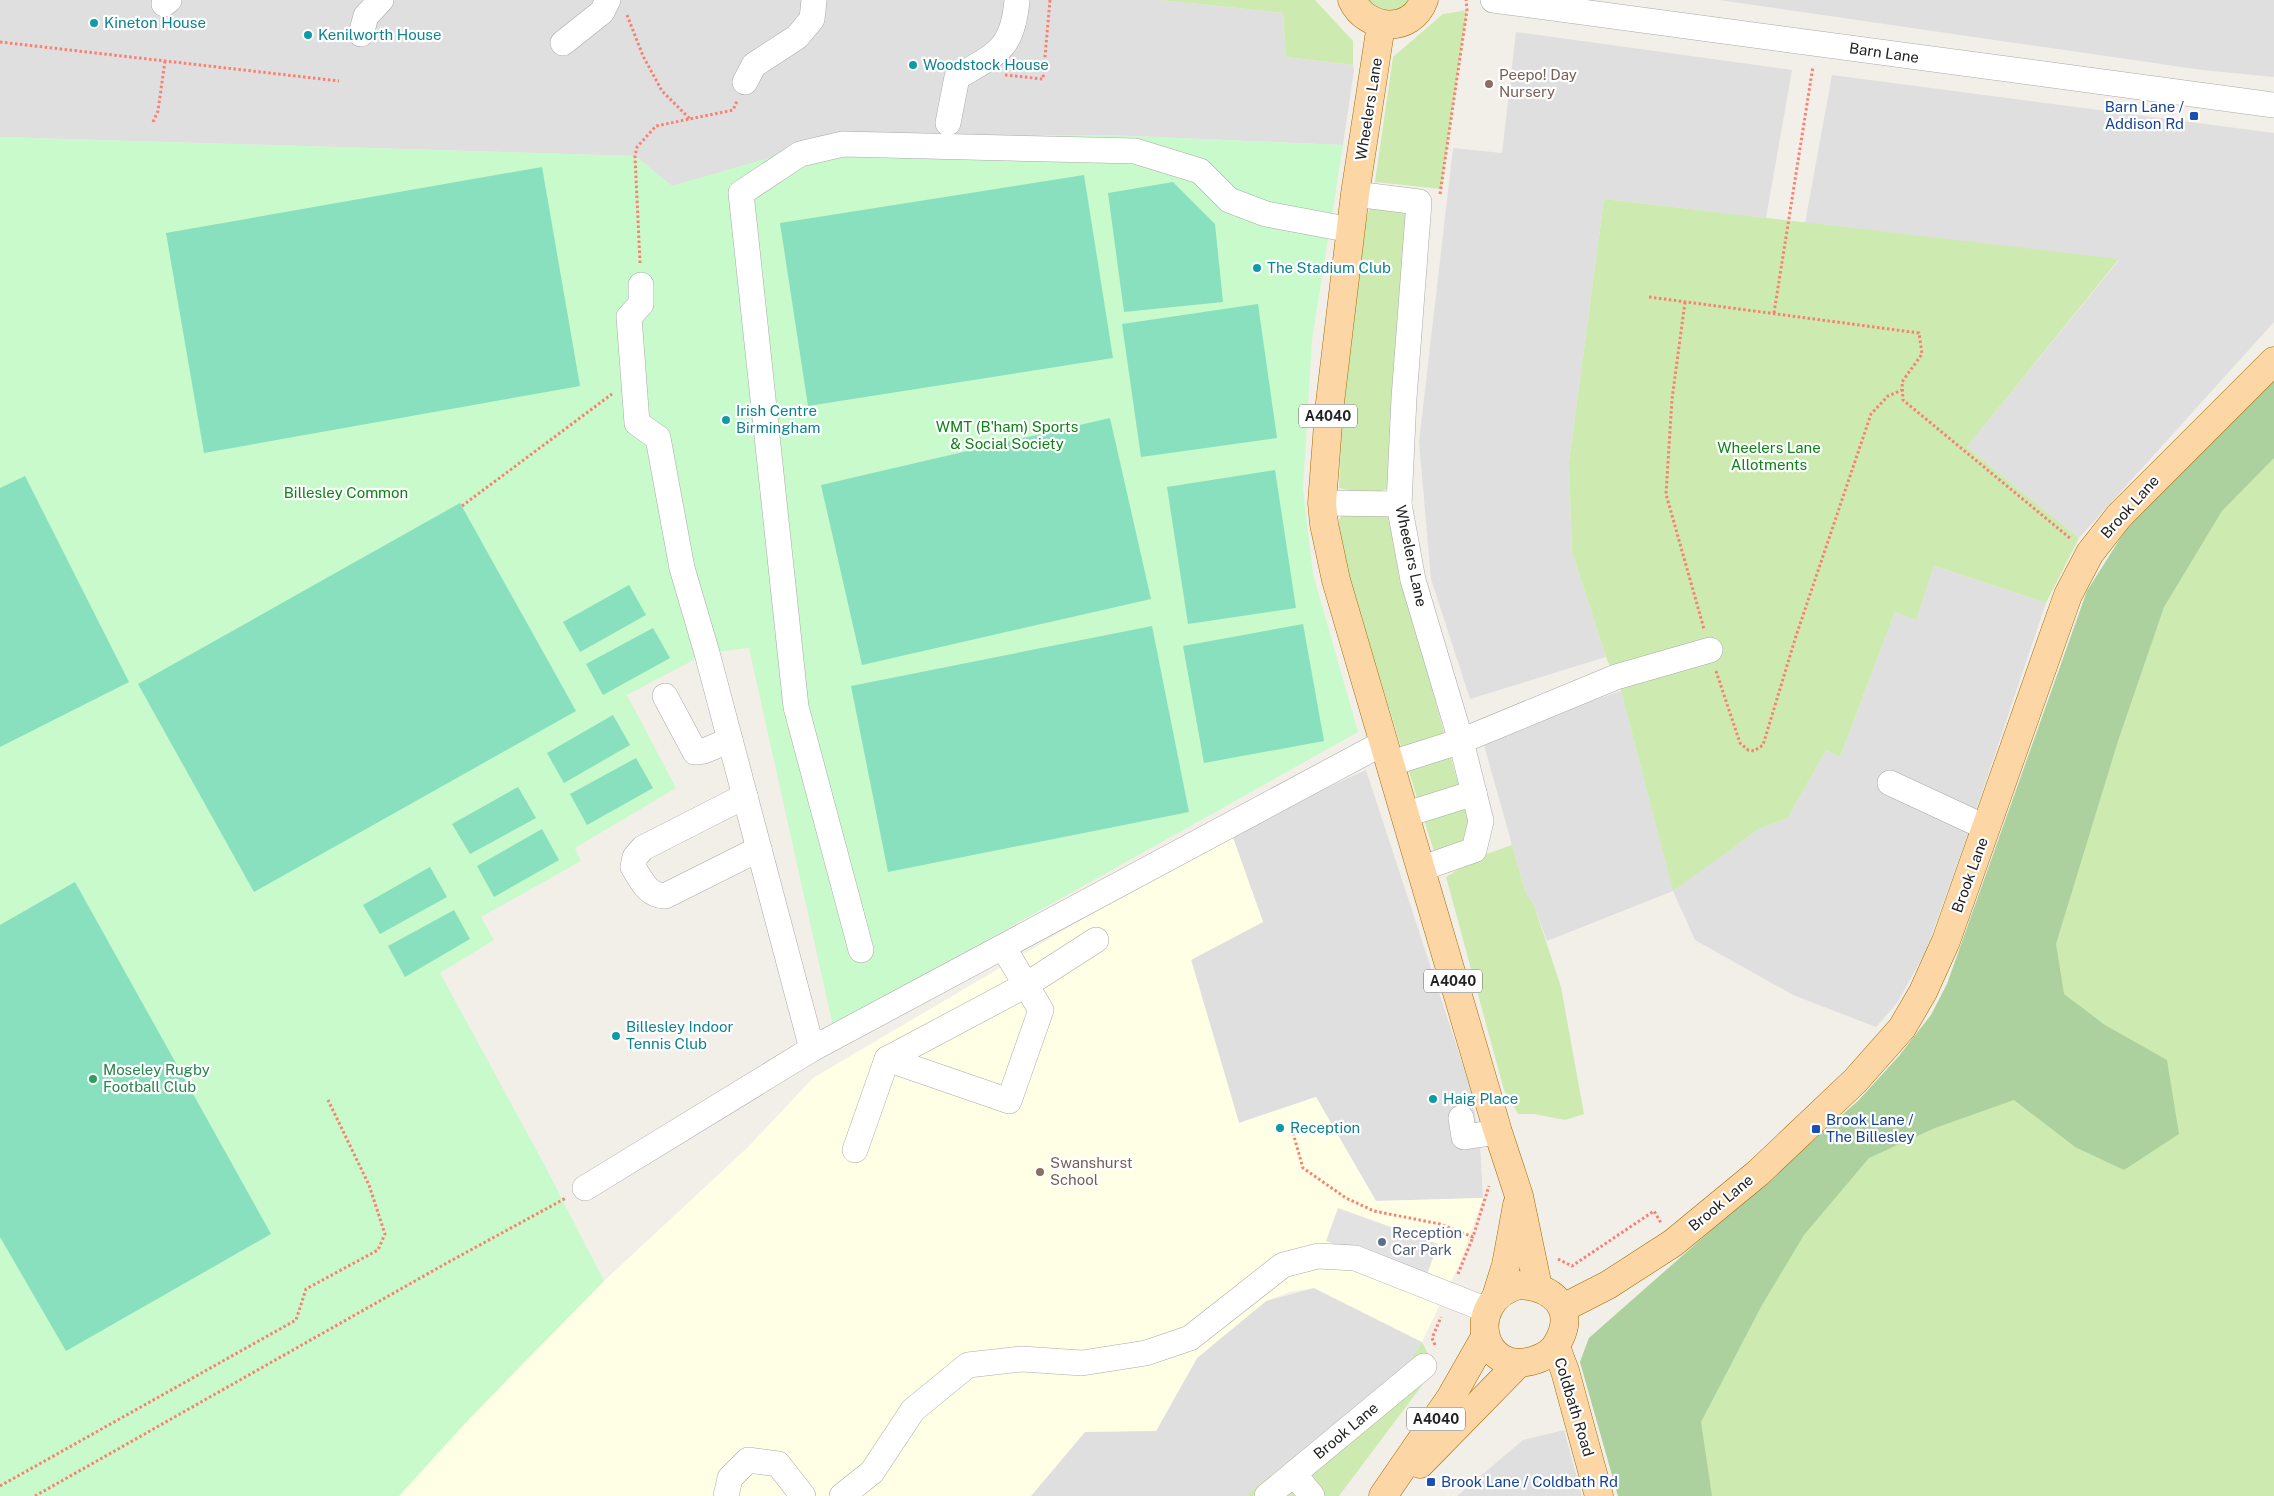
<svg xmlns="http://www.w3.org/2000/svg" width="2274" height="1496" font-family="'Public Sans',sans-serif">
<rect width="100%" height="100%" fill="#f2efe9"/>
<g fill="#e0dfdf">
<path d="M0,0H1161L1283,13L1286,57L1353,65L1354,70L1343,145L1107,135L843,138L672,186L635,156L0,137Z"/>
<path d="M1719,0H2274V77L2202,70Z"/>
<path d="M1516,32L1792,70L1766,218L1604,199L1569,462L1572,552L1606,657L1470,699L1431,579L1419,442L1453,148L1502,153Z"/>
<path d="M1832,75L2274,133V322L2079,538L1967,447L2119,260L1805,223Z"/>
<path d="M1934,566L2046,603L1968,834L1925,953L1897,1003L1876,1027L1793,995L1695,940L1673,891L1547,941L1534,905L1525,891L1482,738L1621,691L1673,890L1759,829L1788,818L1826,750L1840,757L1895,612L1916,619Z"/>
<path d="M1366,770L1471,1090L1480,1144L1483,1198L1376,1201L1316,1097L1239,1123L1191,959L1263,922L1231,832Z"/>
<path d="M1314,1288L1422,1342L1405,1368L1245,1496H1031L1085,1431H1156L1197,1358L1266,1301Z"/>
<path d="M1564,1430L1582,1496H1457L1523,1440Z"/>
</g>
<path fill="#ffffe5" d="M1231,832L1263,922L1191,960L1239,1123L1316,1097L1376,1201L1483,1198L1459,1265L1422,1342L1314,1288L1290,1292L1266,1301L1197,1358L1156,1431L1085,1432L1031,1496H399L468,1420L604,1281L748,1147L813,1078Z"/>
<g fill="#cdebb0">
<path d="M1161,0H1315L1353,41V65L1286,57L1283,13Z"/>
<path d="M1363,0H1412L1409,5L1388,16Z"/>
<path d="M1467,10L1441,189L1375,182L1393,57L1443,14Z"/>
<path d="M1604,199L2119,259L1967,447L2079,538L2046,603L1934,566L1916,620L1895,612L1840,757L1826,750L1788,818L1759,829L1673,891L1621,691L1606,657L1572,552L1569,462Z"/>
<path d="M1370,206L1410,211L1389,488L1371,495L1339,488L1342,413L1365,224Z"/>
<path d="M2274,379V1496H1618L1580,1362L1589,1338L1858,1101L1899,1056L1931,1015L1947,984L2087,591Z"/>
<path d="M1345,513H1387L1392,519L1423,656L1470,827L1465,840L1435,855L1339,548V519Z"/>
<path d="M1512,845L1525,891L1534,905L1561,987L1584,1114L1565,1120L1534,1114H1518L1504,1090L1446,877L1481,856Z"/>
<path d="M1422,1342L1435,1368L1339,1496H1245L1405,1368Z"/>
</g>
<path fill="#add19e" d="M2274,379V458L2222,511L2164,607L2118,741L2056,944L2064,994L2105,1025L2167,1060L2179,1134L2124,1170L2075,1147L2014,1100L1935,1128L1869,1158L1804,1235L1762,1305L1701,1422L1712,1496H1618L1580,1362L1589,1338L1858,1101L1899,1056L1931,1015L1947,984L2087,591L2128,526Z"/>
<path fill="#c8facc" d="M1107,135L1343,145L1312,340L1303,488L1313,574L1358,732L833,1026L749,648L707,653L627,695L676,788L575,848L581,861L481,917L494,940L440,973L544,1164L604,1281L468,1420L399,1496H0V137L635,156L672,186L833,139Z"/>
<g fill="#88e0be">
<path d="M542,167L580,386L204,453L166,233Z"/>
<path d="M1084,175L1113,358L808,406L780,223Z"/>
<path d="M1173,182L1215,224L1223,302L1124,312L1108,193Z"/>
<path d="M1258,304L1277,438L1141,457L1122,324Z"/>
<path d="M1110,418L1151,599L862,665L821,485Z"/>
<path d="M1275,470L1296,608L1188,624L1167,487Z"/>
<path d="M25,476L129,682L0,747V488Z"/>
<path d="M460,503L576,711L254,892L138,684Z"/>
<path d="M629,585L646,615L580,652L563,622Z"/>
<path d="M1303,624L1324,741L1204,763L1183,646Z"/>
<path d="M1152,626L1189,812L888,872L851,686Z"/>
<path d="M653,628L670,658L603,695L586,664Z"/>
<path d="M613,715L630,745L564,783L547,753Z"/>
<path d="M636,758L653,788L587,825L570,794Z"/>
<path d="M518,787L536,818L470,854L452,824Z"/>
<path d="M542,829L559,860L494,897L477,866Z"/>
<path d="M430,867L447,897L380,934L363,905Z"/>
<path d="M75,882L271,1234L66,1351L0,1237V925Z"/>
<path d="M454,910L470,939L405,977L388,946Z"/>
</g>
<path fill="#e2e2e2" d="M1338,1208L1438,1244L1426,1277L1326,1241Z"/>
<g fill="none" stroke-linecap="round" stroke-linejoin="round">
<defs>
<g id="minor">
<path d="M1493,0L2274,105"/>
<path d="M164,4L169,0"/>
<path d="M361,34L366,16L381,0"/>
<path d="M563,43L602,12L608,0"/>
<path d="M745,82L754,65L797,37L812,19L814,0"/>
<path d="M948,123L957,77C997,54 1013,49 1017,0"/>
<path d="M1355,194L1419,202L1404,398L1399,504L1413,580L1461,741L1481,821L1474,850L1420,869"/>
<path d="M641,285V304L629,317L637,423L658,438L682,568L707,653L812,1049"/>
<path d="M1322,503L1399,504"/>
<path d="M665,696L695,752L704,751L730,740"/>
<path d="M1389,764L1461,741L1616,677L1710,650"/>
<path d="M1890,783L1987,828"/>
<path d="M745,796L643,848L635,857L633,867C642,881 647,895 665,896L759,849"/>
<path d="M1404,815L1474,793"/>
<path d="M1003,947C1016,968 1028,989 1041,1010L1009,1101L887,1059L1026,985L1096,940"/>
<path d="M861,950L796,707L741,193L800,154L843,144L1135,151L1200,171L1229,200L1266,214L1351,230"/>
<path d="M1461,1118L1464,1137L1498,1132"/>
<path d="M855,1150L887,1059"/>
<path d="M585,1188L812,1049L1383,743"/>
<path d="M1294,1474L1312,1496"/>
<path d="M726,1496L730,1478L748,1460L778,1464L803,1496"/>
<path d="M842,1496L872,1472L913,1410L968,1365L1022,1359L1082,1363L1146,1353L1190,1338L1283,1265L1318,1256L1355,1258L1487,1310"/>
<path d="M1267,1496L1424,1366"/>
</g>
<g id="major">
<path d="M1352,0C1366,30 1411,35 1424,0"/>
<path d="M1381,25L1355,194L1329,411L1322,503L1324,524L1336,580L1498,1132L1519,1196L1538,1287"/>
<path d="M1518,1285C1552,1286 1577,1308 1558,1342C1554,1351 1544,1357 1535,1360C1481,1378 1463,1302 1518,1285Z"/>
<path d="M1496,1297L1506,1265L1517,1205"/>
<path d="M1563,1308L1608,1285L1673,1243L1758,1173L1855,1081L1902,1028L1923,992L1946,941L2068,595L2090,553L2119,516L2274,361"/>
<path d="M1556,1347L1565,1371L1599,1496"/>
<path d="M1420,1464L1519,1363"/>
<path d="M1383,1496L1451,1397L1484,1339"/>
</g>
</defs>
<use href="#minor" stroke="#a9a9a9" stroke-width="26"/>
<use href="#major" stroke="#a06b00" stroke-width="29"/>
<g stroke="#fa8072" stroke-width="3" stroke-dasharray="2.5 2.5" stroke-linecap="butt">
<path d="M627,15L643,56L662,91L690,119"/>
<path d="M0,42L339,81"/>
<path d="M1005,75L1043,79L1050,0"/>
<path d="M153,122L158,111L165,61"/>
<path d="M1440,194L1467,10L1466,0"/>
<path d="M640,263L635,156L637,147L656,126L733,110L737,101"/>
<path d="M1649,297L1919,333L1922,354L1902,382L1903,400L2071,539"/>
<path d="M1685,302L1672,399L1666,494L1704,629"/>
<path d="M1774,313L1813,66"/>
<path d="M462,506L612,394"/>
<path d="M1716,671L1740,743L1748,750L1754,751L1763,745L1796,636L1871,414L1888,396L1902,390"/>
<path d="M1293,1133L1303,1168L1346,1198L1374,1211L1440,1224L1473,1237L1489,1186"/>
<path d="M1558,1259L1572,1266L1654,1211L1661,1223"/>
<path d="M1458,1274L1473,1237"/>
<path d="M1435,1345L1432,1338L1441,1317"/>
<path d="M0,1486L296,1320L306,1289L378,1250L385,1234L369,1185L328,1100"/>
<path d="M35,1496L445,1264L566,1198"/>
</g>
<use href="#minor" stroke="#fff" stroke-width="25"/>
<use href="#major" stroke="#fcd6a4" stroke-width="28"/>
</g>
<g fill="#0f9aa8" stroke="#fff" stroke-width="2">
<circle cx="94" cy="23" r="5"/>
<circle cx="308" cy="35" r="5"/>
<circle cx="913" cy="65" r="5"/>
<circle cx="1257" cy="268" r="5"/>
<circle cx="726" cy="420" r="5"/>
<circle cx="616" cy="1036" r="5"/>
<circle cx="1433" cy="1099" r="5"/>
<circle cx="1280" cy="1128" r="5"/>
</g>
<g fill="#8d6e63" stroke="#fff" stroke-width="2">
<circle cx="1489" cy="84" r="5"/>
<circle cx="1040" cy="1172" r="5"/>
</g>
<g fill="#1a4fb4" stroke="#fff" stroke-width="2">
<rect x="2189" y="111" width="10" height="10" rx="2.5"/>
<rect x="1811" y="1124" width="10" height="10" rx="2.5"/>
<rect x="1426" y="1477" width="10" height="10" rx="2.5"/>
</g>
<circle fill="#2e9e5b" stroke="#fff" stroke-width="2" cx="93" cy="1079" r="5"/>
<circle fill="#5c6f8a" stroke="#fff" stroke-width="2" cx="1382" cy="1242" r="5"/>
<g text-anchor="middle" stroke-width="4.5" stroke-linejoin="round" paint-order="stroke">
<g fill="#fff" stroke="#646464" stroke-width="1">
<rect x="1299" y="404.5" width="58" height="23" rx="4"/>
<rect x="1424" y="969.5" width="58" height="23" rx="4"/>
<rect x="1407" y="1407.5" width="58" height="23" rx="4"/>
</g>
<g font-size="14" font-weight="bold" fill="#222">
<text x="1328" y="421">A4040</text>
<text x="1453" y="986">A4040</text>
<text x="1436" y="1424">A4040</text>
</g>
<g font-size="15" fill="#0d838f" stroke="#fff" text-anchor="start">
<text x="104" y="28">Kineton House</text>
<text x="318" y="40">Kenilworth House</text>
<text x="923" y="70">Woodstock House</text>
<text x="1267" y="273">The Stadium Club</text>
<text x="736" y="416">Irish Centre<tspan x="736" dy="17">Birmingham</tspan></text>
<text x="626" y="1032">Billesley Indoor<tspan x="626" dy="17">Tennis Club</tspan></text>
<text x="1443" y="1104">Haig Place</text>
<text x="1290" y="1133">Reception</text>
</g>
<g font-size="15" fill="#222" stroke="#fff">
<text transform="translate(1884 53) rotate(8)" y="5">Barn Lane</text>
<text transform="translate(1369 109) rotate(-81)" y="5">Wheelers Lane</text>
<text transform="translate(2130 507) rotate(-48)" y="5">Brook Lane</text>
<text transform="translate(1411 556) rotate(78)" y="5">Wheelers Lane</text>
<text transform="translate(1970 875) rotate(-70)" y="5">Brook Lane</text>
<text transform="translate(1721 1203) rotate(-40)" y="5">Brook Lane</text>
<text transform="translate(1574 1407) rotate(73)" y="5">Coldbath Road</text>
<text transform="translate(1346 1431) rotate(-40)" y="5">Brook Lane</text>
</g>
<g font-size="15" fill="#785e54" stroke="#fff" text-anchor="start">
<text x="1499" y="80">Peepo! Day<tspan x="1499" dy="17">Nursery</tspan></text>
<text x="1050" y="1168">Swanshurst<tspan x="1050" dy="17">School</tspan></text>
</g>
<g font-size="15" fill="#164399" stroke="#fff" text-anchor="start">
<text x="2184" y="112" text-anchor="end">Barn Lane /<tspan x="2184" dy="17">Addison Rd</tspan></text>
<text x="1826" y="1125">Brook Lane /<tspan x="1826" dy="17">The Billesley</tspan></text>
<text x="1441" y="1487">Brook Lane / Coldbath Rd</text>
</g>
<g font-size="15" fill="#0c8416" stroke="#fff">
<text x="1007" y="432">WMT (B'ham) Sports<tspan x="1007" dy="17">&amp; Social Society</tspan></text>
<text x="1769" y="453">Wheelers Lane<tspan x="1769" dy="17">Allotments</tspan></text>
<text x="346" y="498">Billesley Common</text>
</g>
<g font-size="15" fill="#27864d" stroke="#fff" text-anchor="start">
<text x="103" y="1075">Moseley Rugby<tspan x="103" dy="17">Football Club</tspan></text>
</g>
<g font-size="15" fill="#4e5e75" stroke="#fff" text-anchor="start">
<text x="1392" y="1238">Reception<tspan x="1392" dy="17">Car Park</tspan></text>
</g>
</g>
</svg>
